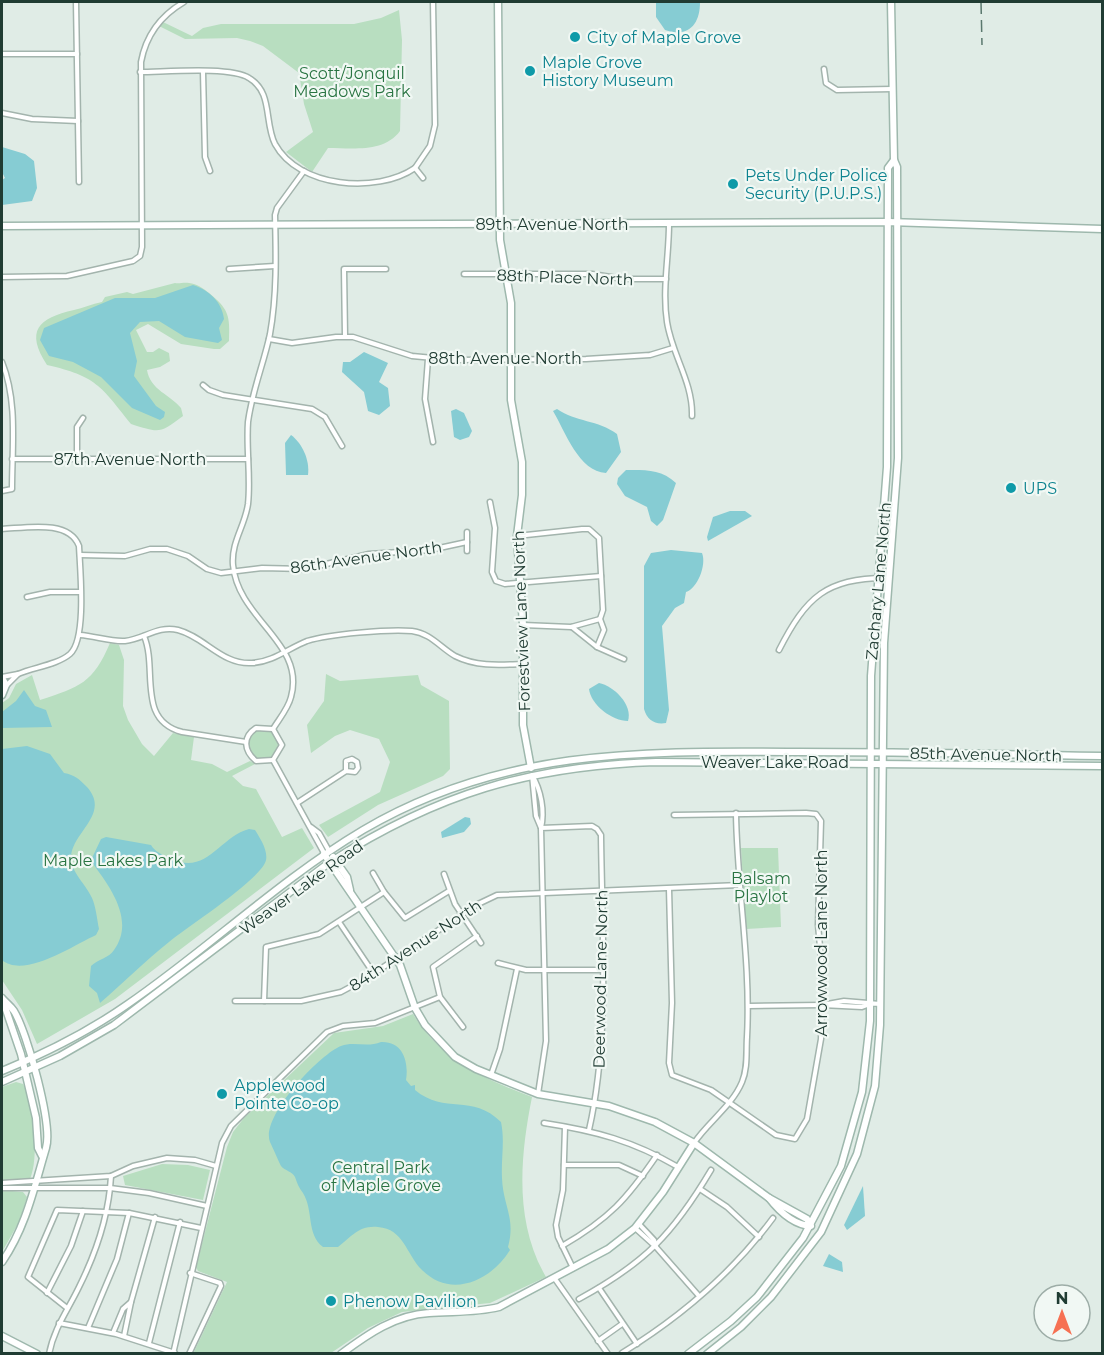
<svg xmlns="http://www.w3.org/2000/svg" width="1104" height="1355" font-family="Montserrat,sans-serif">
<rect width="100%" height="100%" fill="#e0ece6"/>
<g fill="#b8dec0">
<path d="M399,10L402,40L400,131C384,153 352,148 328,148L312,172L286,152L313,132L304,104L299,73L263,46L250,41L237,38L185,39L159,26L163,22L192,36L203,28L221,24H354L381,18Z"/>
<path d="M175,283C179,284 184,282 189,283C197,284 203,288 209,293C229,309 230,316 229,341L220,349H214L181,344L148,324L136,330L147,352H153L159,348L169,353L170,361L160,367L147,370C150,390 171,395 181,408L183,416C159,434 160,433 131,424C101,386 96,376 47,365C25,331 38,318 74,310C83,308 92,304 102,302L105,297L127,292L133,294Z"/>
<path d="M110,643L119,645L124,660L123,706L128,720L142,744L154,756L173,733L194,737L191,760L212,764L227,772L250,761L255,764L232,776L243,786L256,789L282,837L302,828L314,848L115,999L37,1044L22,1010L2,980V703L9,698L16,684L32,675L40,700C80,687 93,683 110,643Z"/>
<path d="M326,674L340,681L418,675L421,685L449,701L450,769L443,776L378,805L328,837L319,825L380,792L390,762L379,739L350,730L335,736L311,753L307,725L324,701Z"/>
<circle cx="263" cy="744" r="15"/>
<path d="M741,848H778L781,927L746,929Z"/>
<path d="M413,1014C440,1059 484,1079 532,1097C520,1157 514,1222 546,1277L490,1303L402,1312L368,1328L331,1353L193,1354L227,1282L198,1271L196,1267L227,1147L233,1132L244,1118L334,1033L383,1026Z"/>
<path d="M16,1082L23,1084C35,1104 39,1158 30,1179L2,1182V1087Z"/>
<path d="M162,1164L188,1165L210,1170L203,1200L125,1185L123,1176Z"/>
<path d="M2,1190L23,1192L27,1197L19,1222L2,1252Z"/>
</g>
<g fill="#86ccd3">
<path d="M656,2H700C700,24 689,38 665,30L656,17Z"/>
<path d="M2,147L25,154L34,161L37,188L32,201L2,205V180L5,178L2,172Z"/>
<path d="M193,285C209,290 222,302 224,319L219,328L222,340L218,343L185,337L159,321L140,322L130,333L137,361L134,376L156,406L165,412L164,417L160,420L132,408L101,377L73,362L49,356L40,340L44,328L115,298H155Z"/>
<path d="M364,352L388,363L379,382L388,388L390,406L379,415L368,411L364,392L342,372L343,362H350Z"/>
<path d="M456,409L464,413L472,431L469,437L460,440L454,437L451,411Z"/>
<path d="M557,409C576,422 598,420 617,434L621,452L606,473C579,472 565,431 553,411Z"/>
<path d="M291,435C302,443 310,460 308,475H286L285,443Z"/>
<path d="M626,470C646,470 661,469 676,483L663,520L657,526L651,521L647,507L625,496L617,484L618,478Z"/>
<path d="M730,511H745L752,516L708,541L707,537L713,517Z"/>
<path d="M671,550L702,553C707,565 697,589 686,592L684,603L675,608L662,626L669,710L666,723C655,725 647,720 644,709V566L651,553Z"/>
<path d="M599,683C614,686 633,705 628,721C612,721 591,705 589,689Z"/>
<path d="M24,690L35,706L46,710L52,727L2,728V712L16,701Z"/>
<path d="M27,746L50,754L64,773C75,775 79,779 87,787C111,814 72,832 71,857C71,873 86,884 92,898C96,907 97,919 99,929L96,935C74,945 24,979 2,960V749Z"/>
<path d="M465,817L470,818L471,824L464,832L442,838L441,832Z"/>
<path d="M249,829L255,830C260,838 268,850 266,860C262,879 187,927 169,942C145,961 123,983 100,1003L97,993L89,986L91,966C98,959 109,958 114,950C135,921 111,888 93,864L92,858L101,839L106,837L151,845C155,852 163,855 170,858C206,877 219,837 249,829Z"/>
<path d="M381,1042C403,1041 409,1062 406,1080L411,1086L415,1085V1090C445,1115 472,1093 501,1122C505,1141 501,1158 502,1178C503,1206 516,1218 508,1247L510,1250C491,1281 451,1299 422,1270C406,1254 404,1229 378,1227C359,1225 351,1237 338,1247H323C306,1234 314,1211 303,1193C299,1188 297,1183 295,1177C292,1171 285,1171 281,1166C279,1162 272,1146 270,1142C260,1117 320,1054 341,1046C354,1041 367,1048 381,1042Z"/>
<path d="M863,1186L865,1216L847,1230L844,1225Z"/>
<path d="M829,1254L842,1262L843,1272L823,1266Z"/>
</g>
<g fill="none" stroke-linecap="round" stroke-linejoin="round">
<defs>
<g id="street">
<path d="M76,2L79,182"/>
<path d="M2,54H77"/>
<path d="M824,69L826,83L837,90L892,89"/>
<path d="M140,72C164,72 231,66 249,78C273,92 264,122 275,144C299,188 377,194 415,168L423,178"/>
<path d="M203,72L205,157L210,171"/>
<path d="M2,113L32,119L78,121"/>
<path d="M415,168L430,146L435,125L433,2"/>
<path d="M669,224C669,256 662,290 667,322C672,355 693,382 692,416"/>
<path d="M229,269L275,266"/>
<path d="M464,274H592L623,279H666"/>
<path d="M2,277L67,276L133,261L140,256L142,247L141,62C146,35 160,16 184,2"/>
<path d="M345,336L344,269H386"/>
<path d="M269,339L292,343L336,337H353L412,356L455,360L586,359L650,355L673,348"/>
<path d="M428,359L425,399L433,442"/>
<path d="M2,362C18,402 12,447 12,489L2,491"/>
<path d="M203,385L209,390L223,395L312,409L325,417L342,446"/>
<path d="M12,459H248"/>
<path d="M77,459V427L83,418"/>
<path d="M490,502L495,528L492,572L496,581L505,584L601,576"/>
<path d="M2,529C25,528 69,519 79,546C80,569 87,639 70,654C57,665 34,667 18,674"/>
<path d="M467,532V551"/>
<path d="M517,536L582,529H589L599,538L603,610L600,619L604,630L597,647"/>
<path d="M80,555L125,556L150,549H167L188,556L207,569L221,573L262,568L305,569L369,554L430,550L467,542"/>
<path d="M27,597L50,592H80"/>
<path d="M523,625L571,627L600,619"/>
<path d="M572,627L597,647L624,659"/>
<path d="M80,635C95,636 111,642 125,641C144,639 158,625 178,630C205,637 222,665 252,663C273,662 289,648 307,641C330,634 388,629 412,631C430,633 441,648 455,656C477,667 500,665 523,664"/>
<path d="M144,636C158,669 136,720 182,732L246,742"/>
<path d="M779,650C806,597 827,577 888,578"/>
<path d="M2,677L18,674L7,685"/>
<path d="M273,729C279,719 288,709 291,697C306,643 238,620 233,565C231,542 245,526 248,504C251,477 246,449 248,422C252,391 264,363 270,334C277,295 276,254 275,215L277,208L304,171"/>
<path d="M273,760L324,853"/>
<path d="M273,760L256,761C244,751 242,737 256,728L273,729"/>
<path d="M273,760L282,745L273,729"/>
<path d="M532,775C541,790 545,811 541,828L536,816Z"/>
<path d="M297,803L346,771L355,772L358,768L357,762L352,759L346,761V771"/>
<path d="M311,827L319,833L329,851"/>
<path d="M373,873L384,892L405,918L449,891"/>
<path d="M444,874L455,904L481,943"/>
<path d="M669,889L672,1003L669,1063L672,1075L711,1090L776,1135L795,1139L807,1119L821,1039L823,979L818,925L821,821L816,814L806,813L674,815"/>
<path d="M339,922L374,974"/>
<path d="M498,963L526,970H601"/>
<path d="M235,1001H301L341,992L367,978L476,905L497,895L740,885"/>
<path d="M264,1001L266,947L319,934L384,892"/>
<path d="M870,1004L862,1007L822,1005L844,1001L880,1004"/>
<path d="M749,1006L822,1005"/>
<path d="M463,1027L440,997L433,967L477,936"/>
<path d="M491,1075L500,1049L517,969"/>
<path d="M538,1094L546,1041L541,828L592,826L597,829L601,835C602,930 610,1038 589,1130"/>
<path d="M544,1123C596,1131 633,1141 678,1167"/>
<path d="M565,1127L563,1190L556,1225L558,1237L573,1268"/>
<path d="M694,1143C708,1122 732,1106 742,1082C748,1068 746,1052 747,1037C751,962 737,888 736,813"/>
<path d="M564,1165H619L643,1176"/>
<path d="M2,1183L111,1176L133,1166L167,1158L195,1160L216,1166"/>
<path d="M2,1188H110L149,1193L207,1206"/>
<path d="M700,1189L727,1207L759,1237"/>
<path d="M635,1228L656,1247L654,1240L639,1224"/>
<path d="M562,1246C609,1219 627,1199 657,1155"/>
<path d="M656,1247L699,1296"/>
<path d="M555,1279L608,1354"/>
<path d="M599,1288L637,1344"/>
<path d="M47,1293L71,1246L83,1211"/>
<path d="M579,1299C645,1263 673,1234 711,1170"/>
<path d="M131,1302L155,1217"/>
<path d="M67,1308L28,1277L57,1210L129,1213L201,1228"/>
<path d="M59,1323L116,1334L175,1353"/>
<path d="M88,1328L117,1259L129,1213"/>
<path d="M113,1333L123,1309L131,1302L124,1336"/>
<path d="M598,1341L622,1324"/>
<path d="M149,1343L180,1222"/>
<path d="M622,1353C679,1318 733,1272 773,1218"/>
<path d="M49,1354C54,1328 68,1310 79,1287C96,1253 109,1214 111,1176"/>
<path d="M173,1354L222,1143L231,1126L327,1032L343,1026L375,1023L440,997"/>
<path d="M189,1354L221,1286L220,1283L190,1273"/>
</g>
<g id="secondary">
<path d="M498,2L500,240L511,303V400L522,462V495L517,536L523,625V725L531,768"/>
<path d="M2,226L889,222L1102,229"/>
<path d="M2,678L6,685L2,695"/>
<path d="M324,854L400,965L415,1008L425,1025L455,1057L476,1069L538,1094L609,1106L655,1122L694,1143L769,1198"/>
<path d="M333,857L347,877L350,890"/>
<path d="M2,998C6,1003 10,1005 14,1011C27,1032 53,1125 46,1148C34,1188 26,1227 2,1262"/>
<path d="M3,1001L21,1054L36,1118L38,1148L42,1156"/>
<path d="M2,1071C46,1053 88,1032 128,1004C208,949 279,880 363,830C502,748 643,751 798,752C899,752 1001,754 1102,756"/>
<path d="M2,1082L60,1056L114,1025L330,862C437,794 529,766 656,762L1102,766"/>
<path d="M769,1198L807,1219L811,1226C794,1225 779,1211 769,1198Z"/>
<path d="M2,1336L37,1354"/>
<path d="M341,1354C368,1334 395,1315 429,1313C453,1311 475,1313 499,1307L608,1249L635,1228L663,1192L694,1143"/>
<path d="M688,1354L731,1321L757,1297L803,1238L841,1166L862,1092L870,1021L871,676L887,467L888,168L894,160"/>
<path d="M707,1354L741,1327L771,1297L821,1232L857,1154L875,1086L880,1025L884,643L898,458L897,167L894,160L891,2"/>
</g>
</defs>
<use href="#street" stroke="#a3b4ad" stroke-width="7"/>
<use href="#secondary" stroke="#9eb8ad" stroke-width="9"/>
<use href="#street" stroke="#fff" stroke-width="4"/>
<use href="#secondary" stroke="#fff" stroke-width="6"/>
<path stroke="#5a786e" stroke-width="1.5" stroke-dasharray="12 6" stroke-linecap="butt" d="M981,2L982,45"/>
</g>
<g fill="#0f9aa8" stroke="#f1f8f4" stroke-width="2">
<circle cx="575" cy="37" r="6"/>
<circle cx="530" cy="71" r="6"/>
<circle cx="733" cy="184" r="6"/>
<circle cx="1011" cy="488" r="6"/>
<circle cx="222" cy="1094" r="6"/>
<circle cx="331" cy="1301" r="6"/>
</g>
<g text-anchor="middle" stroke-width="4.5" stroke-linejoin="round" paint-order="stroke">
<g font-size="16" fill="#0d838f" stroke="#f1f8f4" text-anchor="start">
<text x="587" y="43">City of Maple Grove</text>
<text x="542" y="68">Maple Grove<tspan x="542" dy="18">History Museum</tspan></text>
<text x="745" y="181">Pets Under Police<tspan x="745" dy="18">Security (P.U.P.S.)</tspan></text>
<text x="1023" y="494">UPS</text>
<text x="234" y="1091">Applewood<tspan x="234" dy="18">Pointe Co-op</tspan></text>
<text x="343" y="1307">Phenow Pavilion</text>
</g>
<g font-size="16" fill="#297442" stroke="#f1f8f4">
<text x="352" y="79">Scott/Jonquil<tspan x="352" dy="18">Meadows Park</tspan></text>
<text x="113" y="866">Maple Lakes Park</text>
<text x="761" y="884">Balsam<tspan x="761" dy="18">Playlot</tspan></text>
<text x="381" y="1173">Central Park<tspan x="381" dy="18">of Maple Grove</tspan></text>
</g>
<g font-size="16" fill="#203c33" stroke="#f1f8f4">
<text x="552" y="230">89th Avenue North</text>
<text transform="translate(565 277) rotate(2)" y="6">88th Place North</text>
<text x="505" y="364">88th Avenue North</text>
<text x="130" y="465">87th Avenue North</text>
<text transform="translate(366 557) rotate(-8)" y="6">86th Avenue North</text>
<text transform="translate(878 581) rotate(-85)" y="6">Zachary Lane North</text>
<text transform="translate(521 621) rotate(-92)" y="6">Forestview Lane North</text>
<text transform="translate(986 754) rotate(1)" y="6">85th Avenue North</text>
<text x="775" y="768">Weaver Lake Road</text>
<text transform="translate(301 887) rotate(-36)" y="6">Weaver Lake Road</text>
<text transform="translate(821 943) rotate(-90)" y="6">Arrowwood Lane North</text>
<text transform="translate(415 945) rotate(-33)" y="6">84th Avenue North</text>
<text transform="translate(600 979) rotate(-89)" y="6">Deerwood Lane North</text>
</g>
</g>
<rect width="1104" height="1355" fill="none" stroke="#203c33" stroke-width="6"/>
<g transform="translate(1062 1313)"><circle r="28" fill="#f1f8f4" stroke="#9dada7" stroke-width="1.5"/>
<path d="M0-4.5L10 22L0 15L-10 22Z" fill="#f67153"/>
<text y="-9" font-size="16" font-weight="bold" text-anchor="middle" fill="#203c33">N</text>
</g>
</svg>
